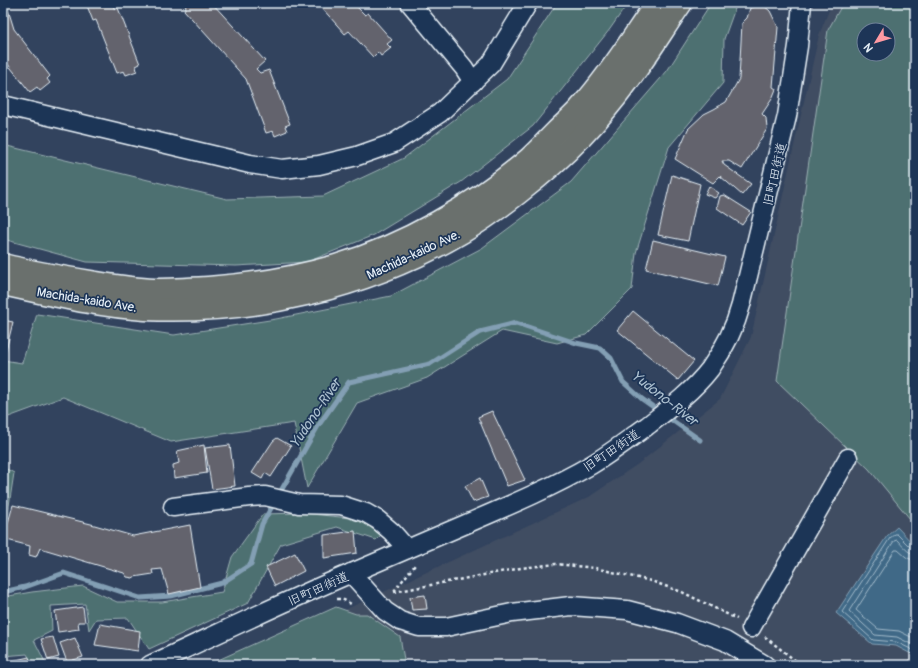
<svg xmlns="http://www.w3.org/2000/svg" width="918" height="668" font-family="Pangolin,'Klee One',sans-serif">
<rect width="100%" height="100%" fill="#32435e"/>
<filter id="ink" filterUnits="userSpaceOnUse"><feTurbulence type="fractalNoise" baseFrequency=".025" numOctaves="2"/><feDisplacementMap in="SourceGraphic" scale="8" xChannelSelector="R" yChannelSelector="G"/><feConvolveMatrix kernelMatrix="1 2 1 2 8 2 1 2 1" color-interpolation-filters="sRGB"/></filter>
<g filter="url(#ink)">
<path fill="#414d62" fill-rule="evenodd" d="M832,3H915V665H226L589,497L638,464L720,399L751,337L819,35ZM864,30H888V54H864Z"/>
<g fill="#4e7071" stroke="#9bb0b4" fill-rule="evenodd">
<path d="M557,3H628L610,29L533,126L461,182L374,235L307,262L236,266L87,262L3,239V145L227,199L323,196L404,158L507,79Z"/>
<path d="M711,3H737L724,39L723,83L669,147L636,253L632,289L586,335L557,343L502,331L427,378L357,403L307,488L294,423L171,442L63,397L3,419V360L22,363L37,314L174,335L276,319L391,296L482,248L571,182L667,71Z"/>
<path d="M843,3H915V525L869,469L777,381L828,30ZM864,30H888V54H864Z"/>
<path d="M3,467L14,473L3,545Z"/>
<path d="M302,513L359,519L381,535L376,540L337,527L281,544L248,603L149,649L128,618L96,619L89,630L85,604L51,606L52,631L34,640L46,664L33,665L27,654L3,656V597L32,592L83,586L117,602H162L222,592L232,557L263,514Z"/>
<path d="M336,607L356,614H367L400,637L405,665H207Z"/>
</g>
<path fill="#3f6987" stroke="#839fb4" d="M897,527L915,546V656L896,646L872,644L836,613L887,536Z"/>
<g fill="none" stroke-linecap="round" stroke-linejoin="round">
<g stroke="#a4bbcb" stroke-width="1">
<path d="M915,548H911L897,534H895L890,538L842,612L873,640L896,642L915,651"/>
<path d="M915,554C907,553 903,546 897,540L894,541L849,611L875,635L897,637L915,646"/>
<path d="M915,560L910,559L906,557L898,550H895L856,610L878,629L899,631L915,639"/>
</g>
<path stroke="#839fb4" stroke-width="5" d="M3,592L25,587L64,573L140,598L171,596L222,583L251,564L262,524L318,426L349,382L430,364L480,332L516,323L576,343L600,348L611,358L623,382L642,399L700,440"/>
</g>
<g fill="#63646d" stroke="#e8f1f8">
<path d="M3,3H6L14,29L50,76L47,79L50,83L40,91L37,87L30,92L3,58Z"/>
<path d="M86,3H112L115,10L118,8L140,64L136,66L137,71L126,75L124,71L117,73L96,20L93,21Z"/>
<path d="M184,3H212L265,61L256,69L260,73L269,70L290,124L285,126L287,131L275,136L273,131L266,133L246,79L184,10L186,7Z"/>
<path d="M323,3H353L365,15L368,13L392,40L387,44L391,48L381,56L378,52L373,57L349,31L345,34L321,7L324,4Z"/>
<path d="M762,4L770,11L778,27L773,87L776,89L772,99L762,114L766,118L767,129L742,169L729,161H722L724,165L751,184L742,195L720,176L713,183L675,159L688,129L704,114L714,109L726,102L739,79L742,23L747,18L750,8Z"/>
<path d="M672,175L700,184L688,241L658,235Z"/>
<path d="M709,186L719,193L715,198L705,194Z"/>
<path d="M724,195L751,212L742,225L717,208L720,196Z"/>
<path d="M653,240L725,257L718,286L646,269Z"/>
<path d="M633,311L694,361L678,380L617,330Z"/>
<path d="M3,320L13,322L5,354H3Z"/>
<path d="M492,411L525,480L507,486L478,417Z"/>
<path d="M277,438L291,446L271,477L265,473L262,479L252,473L273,441Z"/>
<path d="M204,445L207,473L174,478L173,465L179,463L177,451Z"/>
<path d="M230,445L235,486L212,489L205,448Z"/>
<path d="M480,478L488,497L473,502L465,486Z"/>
<path d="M13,505L91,524L133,536L190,525L200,587L169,594L162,569L152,570L153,574L134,577L133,578L127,577L124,573L40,548L36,557L29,555L30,546L7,540L6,530Z"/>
<path d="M355,531L357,553L324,558V535Z"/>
<path d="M295,553L304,571L275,586L266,567Z"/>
<path d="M425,595L427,609L412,610L410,597Z"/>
<path d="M83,607L85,622H78L79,629L58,632L55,611Z"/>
<path d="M100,624L140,631L138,651L95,645Z"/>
<path d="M53,637L59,657L48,660L41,639Z"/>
<path d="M75,638L83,657L67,662L60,643Z"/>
<path d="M29,657L31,665H3V663Z"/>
</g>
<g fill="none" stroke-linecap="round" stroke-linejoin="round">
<defs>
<g id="minor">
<path d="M410,3L464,68L473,82"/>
<path d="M3,105L250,164L282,169L319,165L357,156L394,143L440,113L491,64L528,3"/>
<path d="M173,507L249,497L265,496L299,504L341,505L366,513L378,520L392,532L407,549"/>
<path d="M351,573L385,611L400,621L419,627H446L512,613L571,606L627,610L677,623L725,641L765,665"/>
<path d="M751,628L848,458"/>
<path d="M150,665C218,634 285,601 354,572C391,556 428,540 466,524C508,506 551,488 591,465C611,453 629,439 647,426C669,409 693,391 710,369C724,349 735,328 741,305L787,116L798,46L802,3"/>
</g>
<g id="major">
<path d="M3,265C34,273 66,278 97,283C116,286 135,289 154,290C172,290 190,289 208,288C251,285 294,278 336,266C404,246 475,205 529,159C538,151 547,141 556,132C565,123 575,115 583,105C611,74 633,37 657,3"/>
<path d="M3,284C50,294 97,306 145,309C255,314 367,288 462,232C482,220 500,207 518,193C540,176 561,158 581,137C597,120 613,101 627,82C646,57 663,29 681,3"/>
</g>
</defs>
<use href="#minor" stroke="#e8f1f8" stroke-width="21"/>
<use href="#major" stroke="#e8f1f8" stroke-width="25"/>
<g stroke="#e8f1f8" stroke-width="2.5" stroke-dasharray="3 3" stroke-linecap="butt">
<path d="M394,591L415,565"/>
<path d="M394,592L521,568L556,564L595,568L651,581L682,592L737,619"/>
<path d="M337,599H342L351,604"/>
<path d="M765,637L801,665"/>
</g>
<use href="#minor" stroke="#1d3557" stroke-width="18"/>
<use href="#major" stroke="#6b706d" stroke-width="22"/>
</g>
</g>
<g text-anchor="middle" stroke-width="3.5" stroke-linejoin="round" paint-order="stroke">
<g font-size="13" fill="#e8f1f8" stroke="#1d3557">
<text transform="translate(774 174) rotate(-77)" y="5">旧町田街道</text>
<text transform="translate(413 254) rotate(-25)" y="5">Machida-kaido Ave.</text>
<text transform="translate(87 299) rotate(9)" y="5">Machida-kaido Ave.</text>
<text transform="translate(611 450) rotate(-34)" y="5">旧町田街道</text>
<text transform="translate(318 588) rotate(-24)" y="5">旧町田街道</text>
</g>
<g font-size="14" font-style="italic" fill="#adc1d0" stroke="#1d3557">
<text transform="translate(665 398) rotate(38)" y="5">Yudono-River</text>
<text transform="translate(315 413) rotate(-56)" y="5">Yudono-River</text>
</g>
</g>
<rect width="918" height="668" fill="none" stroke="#1d3557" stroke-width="16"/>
<rect x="8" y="8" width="902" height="652" fill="none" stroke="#e8f1f8" stroke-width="1.5" filter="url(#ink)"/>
<g transform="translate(876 42) rotate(232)"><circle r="19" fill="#1d3557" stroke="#6e8097"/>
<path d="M0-3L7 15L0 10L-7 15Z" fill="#ff9aa2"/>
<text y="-6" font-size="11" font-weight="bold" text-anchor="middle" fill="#e8f1f8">N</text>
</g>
</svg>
